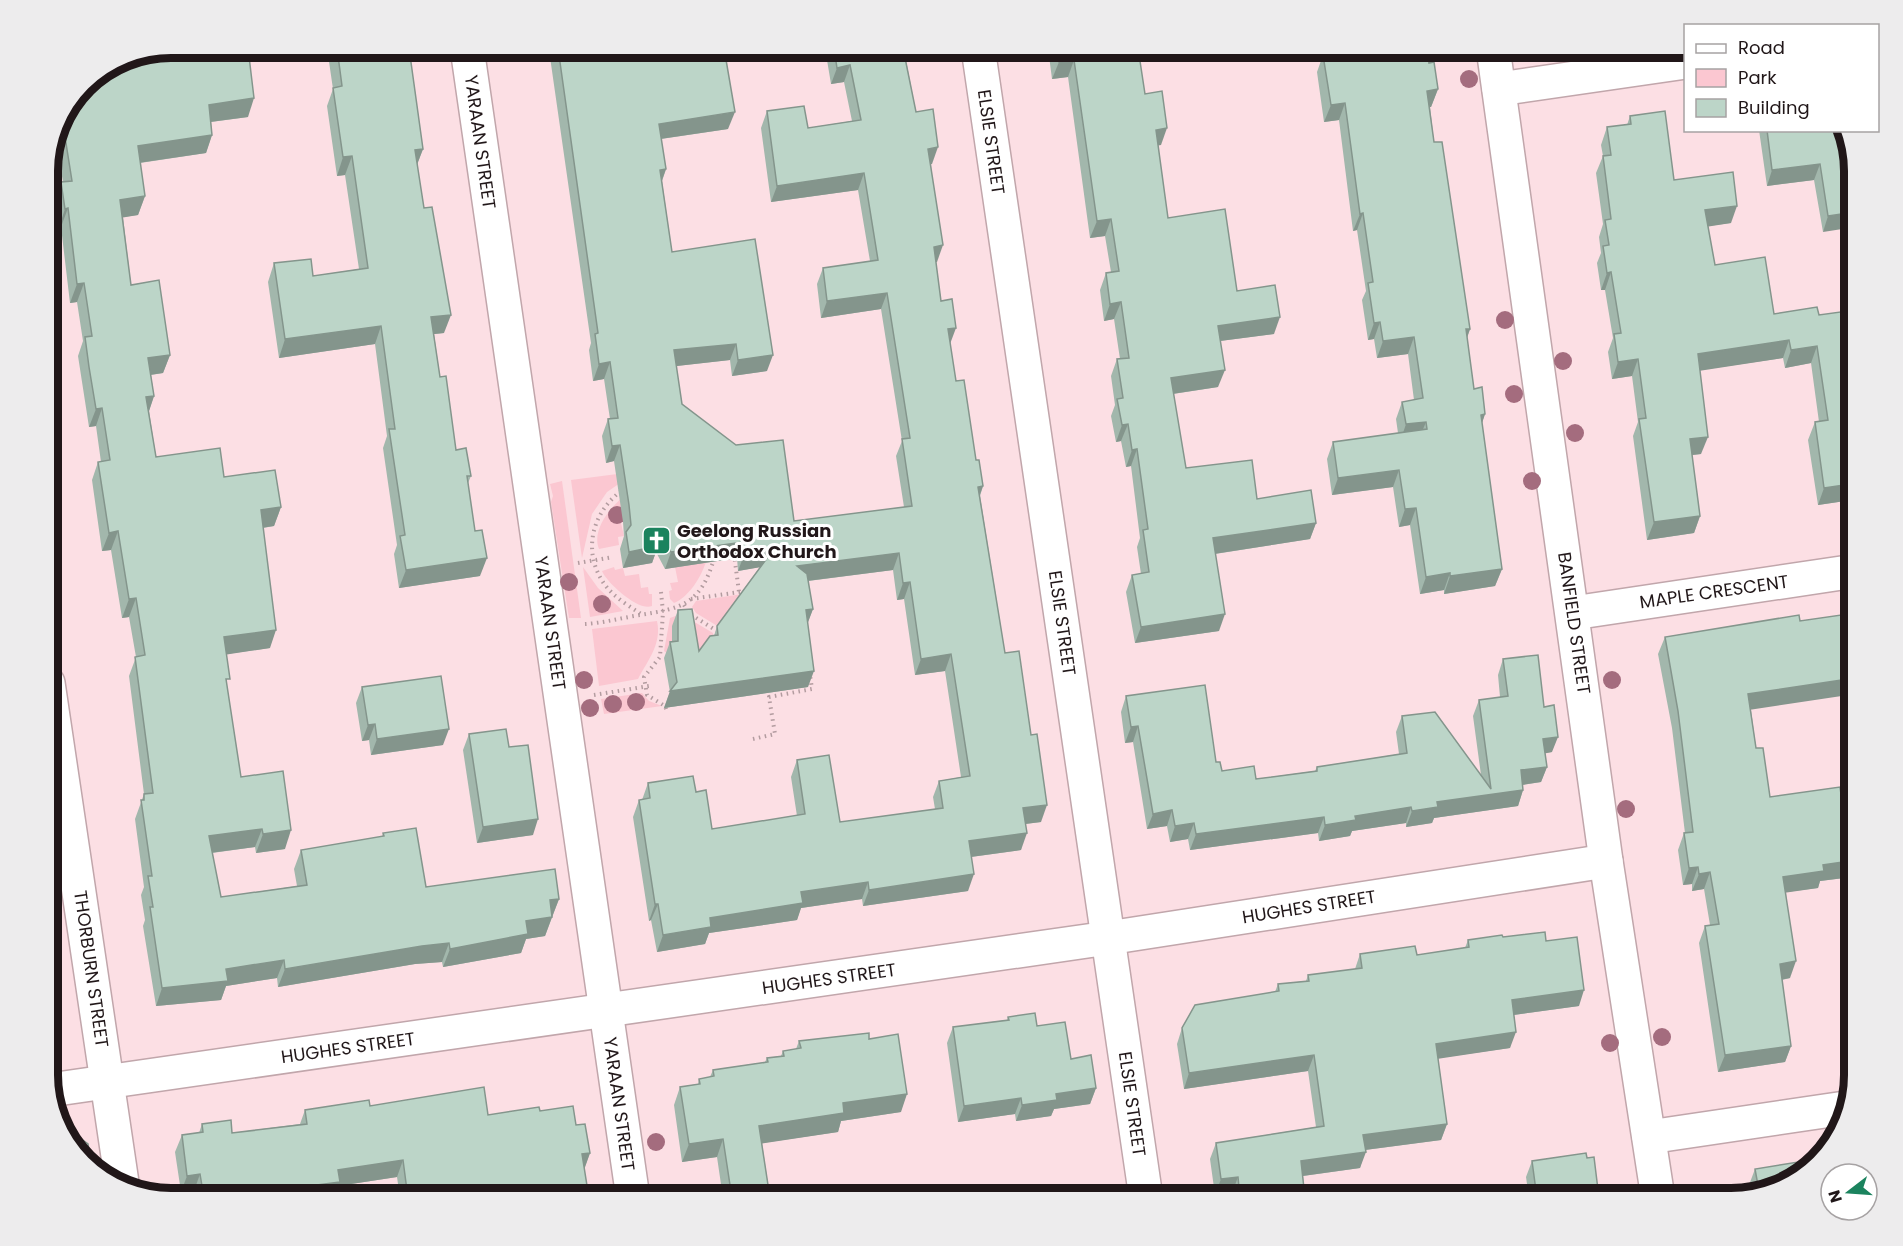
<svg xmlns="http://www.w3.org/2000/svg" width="1903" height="1246" font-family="Poppins,sans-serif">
<rect width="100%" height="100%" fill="#fcdfe4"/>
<g fill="#fbc7d1">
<path d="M625,473L626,479L607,492L592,514L582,558L571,480Z"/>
<path d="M562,481L581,618H569L551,502L553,496L550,484Z"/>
<path d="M625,495L621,523L624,536L618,537L619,545L599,549C591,529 612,506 625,495Z"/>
<path d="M706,562C701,577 689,597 674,603L670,599L669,591L672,590L670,583L678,582L675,567Z"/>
<path d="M583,567L598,588L623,611L590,617Z"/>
<path d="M614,567L615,570L623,568L625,576L639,574L641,588L648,587L649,594H652V606C639,612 607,583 602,571Z"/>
<path d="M769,590L719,627L696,613L692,607L696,601Z"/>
<path d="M681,614L713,633V638L708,639L709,647L668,654L664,651L670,618Z"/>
<path d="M657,621C662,644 648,660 638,679L599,686L592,629Z"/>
<path d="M642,693L649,701L662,706L604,714L601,699Z"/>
</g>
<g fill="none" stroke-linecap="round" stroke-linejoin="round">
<defs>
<g id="minor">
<path d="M467,48L633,1198"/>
<path d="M978,48L1146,1198"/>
<path d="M1493,48L1606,861L1658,1198"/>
<path d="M1499,89L1686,62"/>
<path d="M1573,613L1855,571"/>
<path d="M48,683L122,1183"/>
<path d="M50,1090L1108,938L1606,861"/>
<path d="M1649,1137L1845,1108"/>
</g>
</defs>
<use href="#minor" stroke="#c1a6ab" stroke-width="36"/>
<g stroke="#b39ca0" stroke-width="4" stroke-dasharray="1.5 4.5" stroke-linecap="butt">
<path d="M621,491C591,514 582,553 605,585C614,597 629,606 641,614"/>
<path d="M734,554L739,592"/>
<path d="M578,563L613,557"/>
<path d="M661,592L663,612L660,657L644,677L647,695L665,706L667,712"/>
<path d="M691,599L740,592"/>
<path d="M684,605L690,614L717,631"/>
<path d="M585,624C603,623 621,618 640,615C682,608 700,605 714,559"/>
<path d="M594,695L649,686"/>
<path d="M753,739L775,734L769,697L812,689L810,675"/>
</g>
<use href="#minor" stroke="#fff" stroke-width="33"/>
</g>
<g fill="#a46c7e">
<circle cx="1469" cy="79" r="9"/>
<circle cx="1505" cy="320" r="9"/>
<circle cx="1563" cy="361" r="9"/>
<circle cx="1514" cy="394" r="9"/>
<circle cx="1575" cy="433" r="9"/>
<circle cx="1532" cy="481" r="9"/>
<circle cx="617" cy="515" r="9"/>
<circle cx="569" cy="582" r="9"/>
<circle cx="602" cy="604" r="9"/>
<circle cx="584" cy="680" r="9"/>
<circle cx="1612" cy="680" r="9"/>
<circle cx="636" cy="702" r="9"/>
<circle cx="613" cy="704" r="9"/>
<circle cx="590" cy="708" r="9"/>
<circle cx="1626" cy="809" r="9"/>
<circle cx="1662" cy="1037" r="9"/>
<circle cx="1610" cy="1043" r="9"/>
<circle cx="656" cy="1142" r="9"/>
</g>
<g fill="#a2b7ac">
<path d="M327,48H409L423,149L417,165L444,333L434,334L440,377L456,450L471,476L468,483L480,576L399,588L394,554L397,545L383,448L387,436L375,344L279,358L268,282L274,263L313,276L359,269L345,175L337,176L327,106L333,89Z"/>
<path d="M550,48H641L642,51L728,129L661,139L666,169L662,181L672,252L767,371L732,376L730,360L676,366L682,404L794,521L904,507L896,456L902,441L881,309L821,318L817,284L823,268L870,261L858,190L771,202L761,128L767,111L808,128L852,121L844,82L831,84L825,48H908L906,55H905L916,112L932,164H931L937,262H936L941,301L950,344L956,381L983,486L980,496L1005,653L1041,822L1025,824L1021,850L971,857L968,891L863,906L862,899L801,908L797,920L709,933L705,944L657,952L651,920L649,921L633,817L639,800H642L648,783L696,792L712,829L797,816L791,777L797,760L840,822L935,809L933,797L939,781L961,777L945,671L915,675L904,599L897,600L893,570L808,581L813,609L807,624L808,687L664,708L670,692L664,658L670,642H672V626L678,610L699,651L714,636L717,626L760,567L738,571L737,558L665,569L656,552L652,563L623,568L620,549L624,536L623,522L614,461L606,463L602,436L608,419H610L604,379L593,381L589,350L591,343L549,50Z"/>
<path d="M1048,48H1193L1139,57L1145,94L1161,145H1158L1168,218L1237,291L1274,334L1220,341L1218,387L1173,394L1186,468L1257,499L1316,523L1310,539L1215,554L1219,631L1135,643L1126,592L1132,575L1141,574L1137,547L1140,538L1131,466L1126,467L1121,441L1116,442L1111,416L1115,405L1111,376L1117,359H1120L1114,319L1104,321L1100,290L1106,273L1111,272L1105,236L1090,238L1068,77L1052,79Z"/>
<path d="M1344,48H1427L1429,63L1438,89L1431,107H1430L1434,142L1470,329L1467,338L1474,389L1485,414L1482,423L1502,569L1495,586L1444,594V590L1420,594L1410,525L1399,527L1393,487L1332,495L1327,459L1333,442L1398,433L1396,419L1402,402L1414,400L1408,354L1377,358L1374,339L1368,340L1362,300L1366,291L1357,230L1353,231L1339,120L1324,122L1317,72L1323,55L1345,52Z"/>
<path d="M276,54L249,58L248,117L211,122L212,135L206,153L140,163L145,196L138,215L123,217L131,285L170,355L163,373L151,375L154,396L149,411L156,457L224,477L281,507L274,526L263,528L270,648L226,654L227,686L241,777L285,849L256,853L255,847L212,853L221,897L297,886L294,869L301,850L382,837L383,833L426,887L559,899L545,936L526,939L521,953L443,967L442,962L415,964L278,987L277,978L226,986L221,1000L156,1006L143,926L145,920L141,895L144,887L135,819L144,794L129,676L136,657L129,617L122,618L111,550L102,551L92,480L98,462H101L96,426L89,427L78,356L83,341L77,302L70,303L61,227H59L55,200L61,182H63L55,137L58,124L84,84L124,57Z"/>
<path d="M1630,116L1674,180L1731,223L1708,226L1715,265L1774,314L1817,307L1849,491L1845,501L1818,505L1808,440L1815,422H1819L1811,363L1785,368L1783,358L1700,370L1701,454L1692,455L1700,516L1694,533L1647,540L1633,436L1638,422L1632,376L1612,379L1608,352L1613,338L1605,290H1601L1597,263L1601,253L1599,237L1603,224L1596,173L1603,156L1601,145L1607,127L1627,125Z"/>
<path d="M1759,130H1844L1855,171L1823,232L1814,180L1767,186Z"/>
<path d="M1665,637L1751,710L1756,748L1770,797L1850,861L1844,878L1820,881L1818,888L1786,892L1790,978L1782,980L1791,1046L1785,1062L1718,1072L1699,943L1705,926L1710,925L1704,889L1692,891V884L1683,885L1678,850L1684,833H1685L1672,728L1658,654Z"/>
<path d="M1503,659L1544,707L1552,752L1545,753L1547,767L1541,782L1523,785V790L1518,806L1434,818L1432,823L1406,827V823L1352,831L1350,836L1319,841L1318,833L1190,850L1188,839L1170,842L1167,826L1147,829L1133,742L1125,743L1121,712L1126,696L1216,762L1222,771L1256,779L1315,771L1317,767L1399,754L1396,732L1402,716L1481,775L1473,716L1479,700L1500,697L1498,675Z"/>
<path d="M362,687L443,745L371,755L369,740L362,741L356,703Z"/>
<path d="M469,734L509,747L533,835L477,843L463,750Z"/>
<path d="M1503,937L1546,941L1579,1006L1514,1015L1510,1048L1438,1058L1447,1124L1441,1140L1365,1150L1360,1168L1303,1176L1305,1198H1233L1232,1193L1215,1195L1210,1159L1216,1143L1316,1127L1308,1071L1184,1089L1177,1044L1182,1028L1275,992L1278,984L1306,981L1308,975L1355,969L1360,954L1417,955L1465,948L1468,940Z"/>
<path d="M1008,1017L1037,1026L1071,1059L1096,1088L1090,1104L1054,1109L1051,1116L1016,1121L1015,1114L958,1122L947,1043L953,1027L1007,1020Z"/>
<path d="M869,1039L901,1112L841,1121L838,1132L762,1143L770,1198H723L717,1157L682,1162L674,1105L680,1087L698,1084L699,1079L710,1077L713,1070L765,1062L767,1058L781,1056L783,1051L796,1049L799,1041Z"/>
<path d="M370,1106L488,1115L540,1111L576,1125L590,1153L584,1169L588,1192L586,1198H400L397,1177L338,1186L334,1198H195L194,1191L181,1192L175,1152L182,1135L199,1133L202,1124L232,1133L300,1124L305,1110Z"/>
<path d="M1532,1161L1599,1198H1529L1526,1177Z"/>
<path d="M1755,1169L1793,1182L1751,1193L1749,1185Z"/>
</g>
<g fill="#84958c">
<path d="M244,48H278L276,54L240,59Z"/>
<path d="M899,48H908L906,55L896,57Z"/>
<path d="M1134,48H1193L1130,59Z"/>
<path d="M1074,60L1068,77L1052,79L1059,62Z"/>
<path d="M850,65L844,82L831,84L837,68Z"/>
<path d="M1438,89L1431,107L1421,108L1427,91Z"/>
<path d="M254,98L248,117L202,123L209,105Z"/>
<path d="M1345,103L1339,120L1324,122L1331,105Z"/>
<path d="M735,112L728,129L653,140L659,124Z"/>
<path d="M61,118H62L55,137L58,124Z"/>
<path d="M1167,128L1161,145L1150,147L1156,130Z"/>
<path d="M212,135L206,153L131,164L138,146Z"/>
<path d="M938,147L932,164L922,166L928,149Z"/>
<path d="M423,149L416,167L415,150Z"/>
<path d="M352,156L345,175L337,176L343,157Z"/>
<path d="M1820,164L1814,180L1767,186L1772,170Z"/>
<path d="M666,169L660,186V170Z"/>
<path d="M864,173L858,190L771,202L777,186Z"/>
<path d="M145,196L138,215L114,219L120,200Z"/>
<path d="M1737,206L1731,223L1699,228L1705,210Z"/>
<path d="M68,208L61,227H59L65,209Z"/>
<path d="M1855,212V227L1823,232L1828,216Z"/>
<path d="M1363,213L1357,230L1353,231L1360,214Z"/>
<path d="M1111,219L1105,236L1090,238L1097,221Z"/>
<path d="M943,245L937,262L928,263L934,247Z"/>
<path d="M1611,272L1605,290H1601L1607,273Z"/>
<path d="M84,283L77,302L70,303L77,284Z"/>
<path d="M887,293L881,309L821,318L827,301Z"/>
<path d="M1121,302L1114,319L1104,321L1110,304Z"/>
<path d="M451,315L444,333L425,335L431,317Z"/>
<path d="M1280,317L1274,334L1212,342L1218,326Z"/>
<path d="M1380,322L1374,339L1368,340L1374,323Z"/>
<path d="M381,326L375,344L279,358L285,339Z"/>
<path d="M956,328L950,344L948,329Z"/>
<path d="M1466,329H1470L1464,346Z"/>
<path d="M1414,337L1408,354L1377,358L1383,341Z"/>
<path d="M1789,340L1783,358L1692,372L1698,354Z"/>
<path d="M736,344L730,360L668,367L674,350Z"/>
<path d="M1817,346L1811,363L1785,368L1791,350Z"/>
<path d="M170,355L163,373L142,376L148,358Z"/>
<path d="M773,355L767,371L732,376L738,360Z"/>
<path d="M1638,359L1632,376L1612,379L1618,362Z"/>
<path d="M610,362L604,379L593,381L599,364Z"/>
<path d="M1225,370L1218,387L1165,395L1171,378Z"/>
<path d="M154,396L148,414L146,397Z"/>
<path d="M102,408L96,426L89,427L96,409Z"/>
<path d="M1485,414L1479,432L1481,415Z"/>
<path d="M1426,422L1419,439L1400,442L1406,424Z"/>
<path d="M1128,424L1121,441L1116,442L1122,425Z"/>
<path d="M1708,437L1701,454L1683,456L1690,439Z"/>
<path d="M620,445L614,461L606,463L612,446Z"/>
<path d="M1137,449L1131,466L1126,467L1132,450Z"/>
<path d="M1399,470L1393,487L1332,495L1338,478Z"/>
<path d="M1850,474H1855V490L1849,491L1845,501L1818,505L1824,488Z"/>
<path d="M983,486L977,503L978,487Z"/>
<path d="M281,507L274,526L254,529L261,510Z"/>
<path d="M1416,508L1410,525L1399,527L1405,509Z"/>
<path d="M1700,516L1694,533L1647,540L1654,522Z"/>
<path d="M1316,523L1310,539L1207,555L1213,538Z"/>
<path d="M118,531L111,550L102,551L109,533Z"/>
<path d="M743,542L737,558L665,569L671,552Z"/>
<path d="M658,546L652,563L623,568L629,552Z"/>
<path d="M773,550L767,566L738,571L744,555Z"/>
<path d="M899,553L893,570L791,583L797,566Z"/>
<path d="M487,558L480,576L399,588L406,570Z"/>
<path d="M1502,569L1495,586L1444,594L1450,576Z"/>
<path d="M1450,573L1444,590L1420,594L1426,577Z"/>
<path d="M910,582L904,599L897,600L903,583Z"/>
<path d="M136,598L129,617L122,618L129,599Z"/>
<path d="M813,609L807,625L806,610Z"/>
<path d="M1225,614L1219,631L1135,643L1141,627Z"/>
<path d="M276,630L270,648L217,656L224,637Z"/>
<path d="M951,654L945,671L915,675L921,659Z"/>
<path d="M814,671L808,687L664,708L670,691Z"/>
<path d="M1855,678V694L1742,711L1748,694Z"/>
<path d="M375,724L369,740L362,741L368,725Z"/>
<path d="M1138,726L1133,742L1125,743L1131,727Z"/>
<path d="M449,729L443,745L371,755L377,739Z"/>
<path d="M1558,737L1552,752L1537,755L1543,739Z"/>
<path d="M1547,767L1541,782L1515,786L1521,770Z"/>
<path d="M1523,790L1518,806L1434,818L1432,823L1406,827L1412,811L1437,802Z"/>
<path d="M1047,805L1041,822L1017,825L1023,808Z"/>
<path d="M1411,807L1406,823L1352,831L1350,836L1319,841L1325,825L1355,816Z"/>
<path d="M1172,810L1167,826L1147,829L1153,814Z"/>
<path d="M1324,817L1318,833L1190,850L1196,834Z"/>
<path d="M538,819L533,835L477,843L483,827Z"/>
<path d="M1194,823L1188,839L1170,842L1175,826Z"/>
<path d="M262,829L255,847L202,854L209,836Z"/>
<path d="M291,830L285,849L256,853L263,834Z"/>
<path d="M1027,833L1021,850L963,858L969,841Z"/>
<path d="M1850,861L1844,878L1820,881L1818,888L1777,894L1783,877L1823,865Z"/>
<path d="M1698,867L1692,884L1683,885L1689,868Z"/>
<path d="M1710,872L1704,889L1692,891L1699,874Z"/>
<path d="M974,874L968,891L863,906L869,890Z"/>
<path d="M868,882L862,899L801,908L797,920L709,933L705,944L657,952L663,935L710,918L801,892Z"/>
<path d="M559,899L552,917L550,900Z"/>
<path d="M655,904H658L651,920L649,921Z"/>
<path d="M552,917L545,936L526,939L521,953L443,967L450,949L526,921Z"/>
<path d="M449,943L442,962L415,964L278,987L285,969L422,946Z"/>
<path d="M284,960L277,978L226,986L221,1000L156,1006L162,988L226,969Z"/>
<path d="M1796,961L1790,978L1774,981L1780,964Z"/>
<path d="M1584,990L1579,1006L1506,1016L1512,1000Z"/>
<path d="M1516,1032L1510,1048L1430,1060L1436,1044Z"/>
<path d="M1791,1046L1785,1062L1718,1072L1725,1055Z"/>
<path d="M1314,1055L1308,1071L1184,1089L1189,1073Z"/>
<path d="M1096,1088L1090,1104L1054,1109L1051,1116L1016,1121L1022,1105L1056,1094Z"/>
<path d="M907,1094L901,1112L841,1121L838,1132L753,1145L759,1126L843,1103Z"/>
<path d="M1021,1098L1015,1114L958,1122L964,1106Z"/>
<path d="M1447,1124L1441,1140L1357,1151L1363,1135Z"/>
<path d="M723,1139L717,1157L682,1162L689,1144Z"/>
<path d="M1366,1152L1360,1168L1295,1177L1301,1161Z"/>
<path d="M590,1153L584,1170L582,1154Z"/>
<path d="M403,1160L397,1177L338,1186L334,1198H298L302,1187L338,1170Z"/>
<path d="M200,1174L194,1191L181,1192L187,1176Z"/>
<path d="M1238,1177L1232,1193L1215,1195L1221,1179Z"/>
<path d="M588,1192L586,1198H553Z"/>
</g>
<g fill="#bcd5c8" stroke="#84958c" stroke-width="1.5">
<path d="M171,48H248L254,98L209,105L212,135L138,146L145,196L120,200L131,285L159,280L170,355L148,358L154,396L146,397L156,457L220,448L224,477L275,470L281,507L261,510L276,630L224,637L230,679H226L241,777L283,771L291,830L263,834L262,829L209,836L221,897L307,885L301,850L384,836L383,833L416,828L426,887L555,869L559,899L550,900L552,917L526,921L528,934L450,949L449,943L422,946L285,969L284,960L226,969L228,981L162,988L150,907H153L148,876H152L141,800H144V794L153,793L135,657L145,655L136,598L129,599L118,531L109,533L98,462L110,460L102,408L96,409L89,367L85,337L92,336L84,283L77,284L68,208L65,209L61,182L72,181L62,118H61L84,84L124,57Z"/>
<path d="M337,48H409L423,149L415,150L424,208L432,207L451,315L431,317L440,377L446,376L456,450L466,448L471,476H467L475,531L482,530L487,558L406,570L400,536L405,535L389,429H395L381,326L285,339L274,263L311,259L313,276L368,268L352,156L343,157L333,88L342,86Z"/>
<path d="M558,48H641L642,51L662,48H724L735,112L659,124L666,169L660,170L672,252L755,239L773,355L738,360L736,344L674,350L682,404L736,445L783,440L794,521L912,506L902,439L910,438L887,293L827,301L823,268L878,260L864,173L777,186L767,111L804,106L808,128L861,120L850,65L837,68L834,48H903L916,112L933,109L938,147L928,149L943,245L934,247L941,301L952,299L956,328L948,329L956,381L964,380L976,460H979L983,486L978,487L1005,653L1019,651L1031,735L1037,734L1047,805L1023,808L1027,833L969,841L974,874L869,890L868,882L801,892L803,903L710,918L711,927L663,935L658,904H655L639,800L650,798L648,783L693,776L696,792L706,790L712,829L805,814L797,760L829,755L840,822L943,808L939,781L970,776L951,654L921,659L910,582L903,583L899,553L797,566L807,574L813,609L806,610L814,671L670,691L677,682L670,642L678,641V610L692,609L699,651L710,636L718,635L717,626L773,550L744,555L743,542L671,552L661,533L658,546L629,552L626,532L631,525L629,505L620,445L612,446L608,419L618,418L610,362L599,364L595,334L598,333Z"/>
<path d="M1057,48H1138L1145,94L1162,91L1167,128L1156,130L1168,218L1225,209L1237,291L1275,285L1280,317L1218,326L1225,370L1171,378L1186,468L1252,460L1257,499L1311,490L1316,523L1213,538L1225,614L1141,627L1132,575L1149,572L1143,530L1148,529L1137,449L1132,450L1128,424L1122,425L1117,399L1123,398L1117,359L1129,358L1121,302L1110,304L1106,273L1119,271L1111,219L1097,221L1074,60L1059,62Z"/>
<path d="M1353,48H1427L1429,63L1434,62L1438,89L1427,91L1434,142H1442L1470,329H1466L1474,389L1482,387L1485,414L1481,415L1502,569L1450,576V573L1426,577L1416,508L1405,509L1399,470L1338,478L1333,442L1427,429L1426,422L1406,424L1402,402L1423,398L1414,337L1383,341L1380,322L1374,323L1368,283L1373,282L1363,213L1360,214L1345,103L1331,105L1323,55L1354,50Z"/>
<path d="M1665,111L1674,180L1733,172L1737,206L1705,210L1715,265L1765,257L1774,314L1817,307L1819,315L1855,310V474H1850L1851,484L1824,488L1815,422L1828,420L1817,346L1791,350L1789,340L1698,354L1708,437L1690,439L1700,516L1654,522L1639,419L1646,418L1638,359L1618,362L1614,334L1621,333L1611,272L1607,273L1603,246L1609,245L1605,220L1611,219L1603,156L1611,155L1607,127L1631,124L1630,116Z"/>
<path d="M1767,130H1844L1855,171V212L1828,216L1820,164L1772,170Z"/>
<path d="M1855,613V678L1748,694L1756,748H1763L1770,797L1840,787L1850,861L1823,865L1824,871L1783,877L1796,961L1780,964L1791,1046L1725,1055L1705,926L1719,924L1710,872L1699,874L1698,867L1689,868L1684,833L1693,832L1678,711L1665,637L1799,615L1800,621Z"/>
<path d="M1538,655L1544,707L1554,705L1558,737L1543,739L1547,767L1521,770L1523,790L1437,802L1438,807L1412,811L1411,807L1355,816L1356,820L1325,825L1324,817L1196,834L1194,823L1175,826L1172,810L1153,814L1138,726L1131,727L1126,696L1205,685L1216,762H1220L1222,771L1254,766L1256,779L1317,771V767L1407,753L1402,716L1435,712L1491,789L1479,700L1508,696L1503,659Z"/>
<path d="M441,676L449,729L377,739L375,724L368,725L362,687Z"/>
<path d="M506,729L509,747L528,745L538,819L483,827L469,734Z"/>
<path d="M1545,932L1546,941L1577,937L1584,990L1512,1000L1516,1032L1436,1044L1447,1124L1363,1135L1366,1152L1301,1161L1305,1198H1240L1238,1177L1221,1179L1216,1143L1324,1126L1314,1055L1189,1073L1182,1028L1195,1005L1279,991L1278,984L1309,981L1308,975L1362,968L1360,954L1415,946L1417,955L1469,947L1468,940L1502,935L1503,937Z"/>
<path d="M1035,1013L1037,1026L1065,1022L1071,1059L1091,1055L1096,1088L1056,1094L1057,1100L1022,1105L1021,1098L964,1106L953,1027L1009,1020L1008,1017Z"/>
<path d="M869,1033V1039L898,1034L907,1094L843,1103L844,1113L759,1126L770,1198H732L723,1139L689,1144L680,1087L700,1084L699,1079L714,1076L713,1070L768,1062L767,1058L784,1056L783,1051L801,1048L799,1041Z"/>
<path d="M484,1087L488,1115L539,1107L540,1111L573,1106L576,1125L585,1124L590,1153L582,1154L588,1192L553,1198H408L403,1160L338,1170L340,1182L302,1187L303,1198H204L200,1174L187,1176L182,1135L203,1132L202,1124L231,1120L232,1133L307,1124L305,1110L369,1100L370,1106Z"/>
<path d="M61,1124L88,1144L91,1164L64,1136Z"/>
<path d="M1586,1153L1587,1158L1594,1157L1599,1198H1537L1532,1161Z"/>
<path d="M1817,1159L1793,1182L1759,1191L1755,1169Z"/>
</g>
<defs>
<symbol id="church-square" viewBox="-11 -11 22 22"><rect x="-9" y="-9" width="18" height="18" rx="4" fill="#1b835e" stroke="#fff"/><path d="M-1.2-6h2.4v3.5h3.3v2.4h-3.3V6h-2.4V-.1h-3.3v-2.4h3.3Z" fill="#fff"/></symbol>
</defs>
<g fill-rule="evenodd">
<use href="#church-square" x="640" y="524" width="33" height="33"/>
</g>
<g text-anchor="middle" stroke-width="6" stroke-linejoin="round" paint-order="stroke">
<g font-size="18" fill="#211719" stroke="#fff">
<text transform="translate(480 142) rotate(82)" y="6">YARAAN STREET</text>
<text transform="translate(991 142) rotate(82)" y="6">ELSIE STREET</text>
<text transform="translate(1714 592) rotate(-8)" y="6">MAPLE CRESCENT</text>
<text transform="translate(550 623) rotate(82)" y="6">YARAAN STREET</text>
<text transform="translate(1062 623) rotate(82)" y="6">ELSIE STREET</text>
<text transform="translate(1574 623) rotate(82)" y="6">BANFIELD STREET</text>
<text transform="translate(1309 907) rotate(-9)" y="6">HUGHES STREET</text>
<text transform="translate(91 969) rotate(82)" y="6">THORBURN STREET</text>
<text transform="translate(829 979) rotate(-8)" y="6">HUGHES STREET</text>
<text transform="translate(348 1048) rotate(-8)" y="6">HUGHES STREET</text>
<text transform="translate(619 1104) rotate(82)" y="6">YARAAN STREET</text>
<text transform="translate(1132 1104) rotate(82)" y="6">ELSIE STREET</text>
</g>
<g font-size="18" font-weight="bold" fill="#211719" stroke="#fff" text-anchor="start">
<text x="677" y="537">Geelong Russian<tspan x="677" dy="21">Orthodox Church</tspan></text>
</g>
</g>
<path d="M0 0H1903V1246H0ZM171 58H1731A113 113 0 0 1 1844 171V1075A113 113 0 0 1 1731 1188H171A113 113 0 0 1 58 1075V171A113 113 0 0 1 171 58Z" fill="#edeced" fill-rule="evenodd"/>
<path fill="none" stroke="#211719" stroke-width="8" d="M171 58H1731A113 113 0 0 1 1844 171V1075A113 113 0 0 1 1731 1188H171A113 113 0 0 1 58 1075V171A113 113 0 0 1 171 58Z"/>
<rect x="1684" y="24" width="195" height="108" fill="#ffffff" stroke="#a6a2a3" stroke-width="1.5"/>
<rect x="1696" y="44" width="30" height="9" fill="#ffffff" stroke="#a6a2a3" stroke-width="1.5"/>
<text x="1738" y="54" font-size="18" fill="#211719">Road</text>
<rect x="1696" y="69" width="30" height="18" fill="#fbc7d1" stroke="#a6a2a3" stroke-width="1.5"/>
<text x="1738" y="84" font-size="18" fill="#211719">Park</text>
<rect x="1696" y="99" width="30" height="18" fill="#bcd5c8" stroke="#a6a2a3" stroke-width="1.5"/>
<text x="1738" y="114" font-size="18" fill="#211719">Building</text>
<g transform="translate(1849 1192) rotate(253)"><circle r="28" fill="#ffffff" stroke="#a6a2a3" stroke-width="1.5"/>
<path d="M0-4.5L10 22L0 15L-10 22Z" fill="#1b835e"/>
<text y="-9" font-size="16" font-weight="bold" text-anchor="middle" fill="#211719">N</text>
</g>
</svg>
